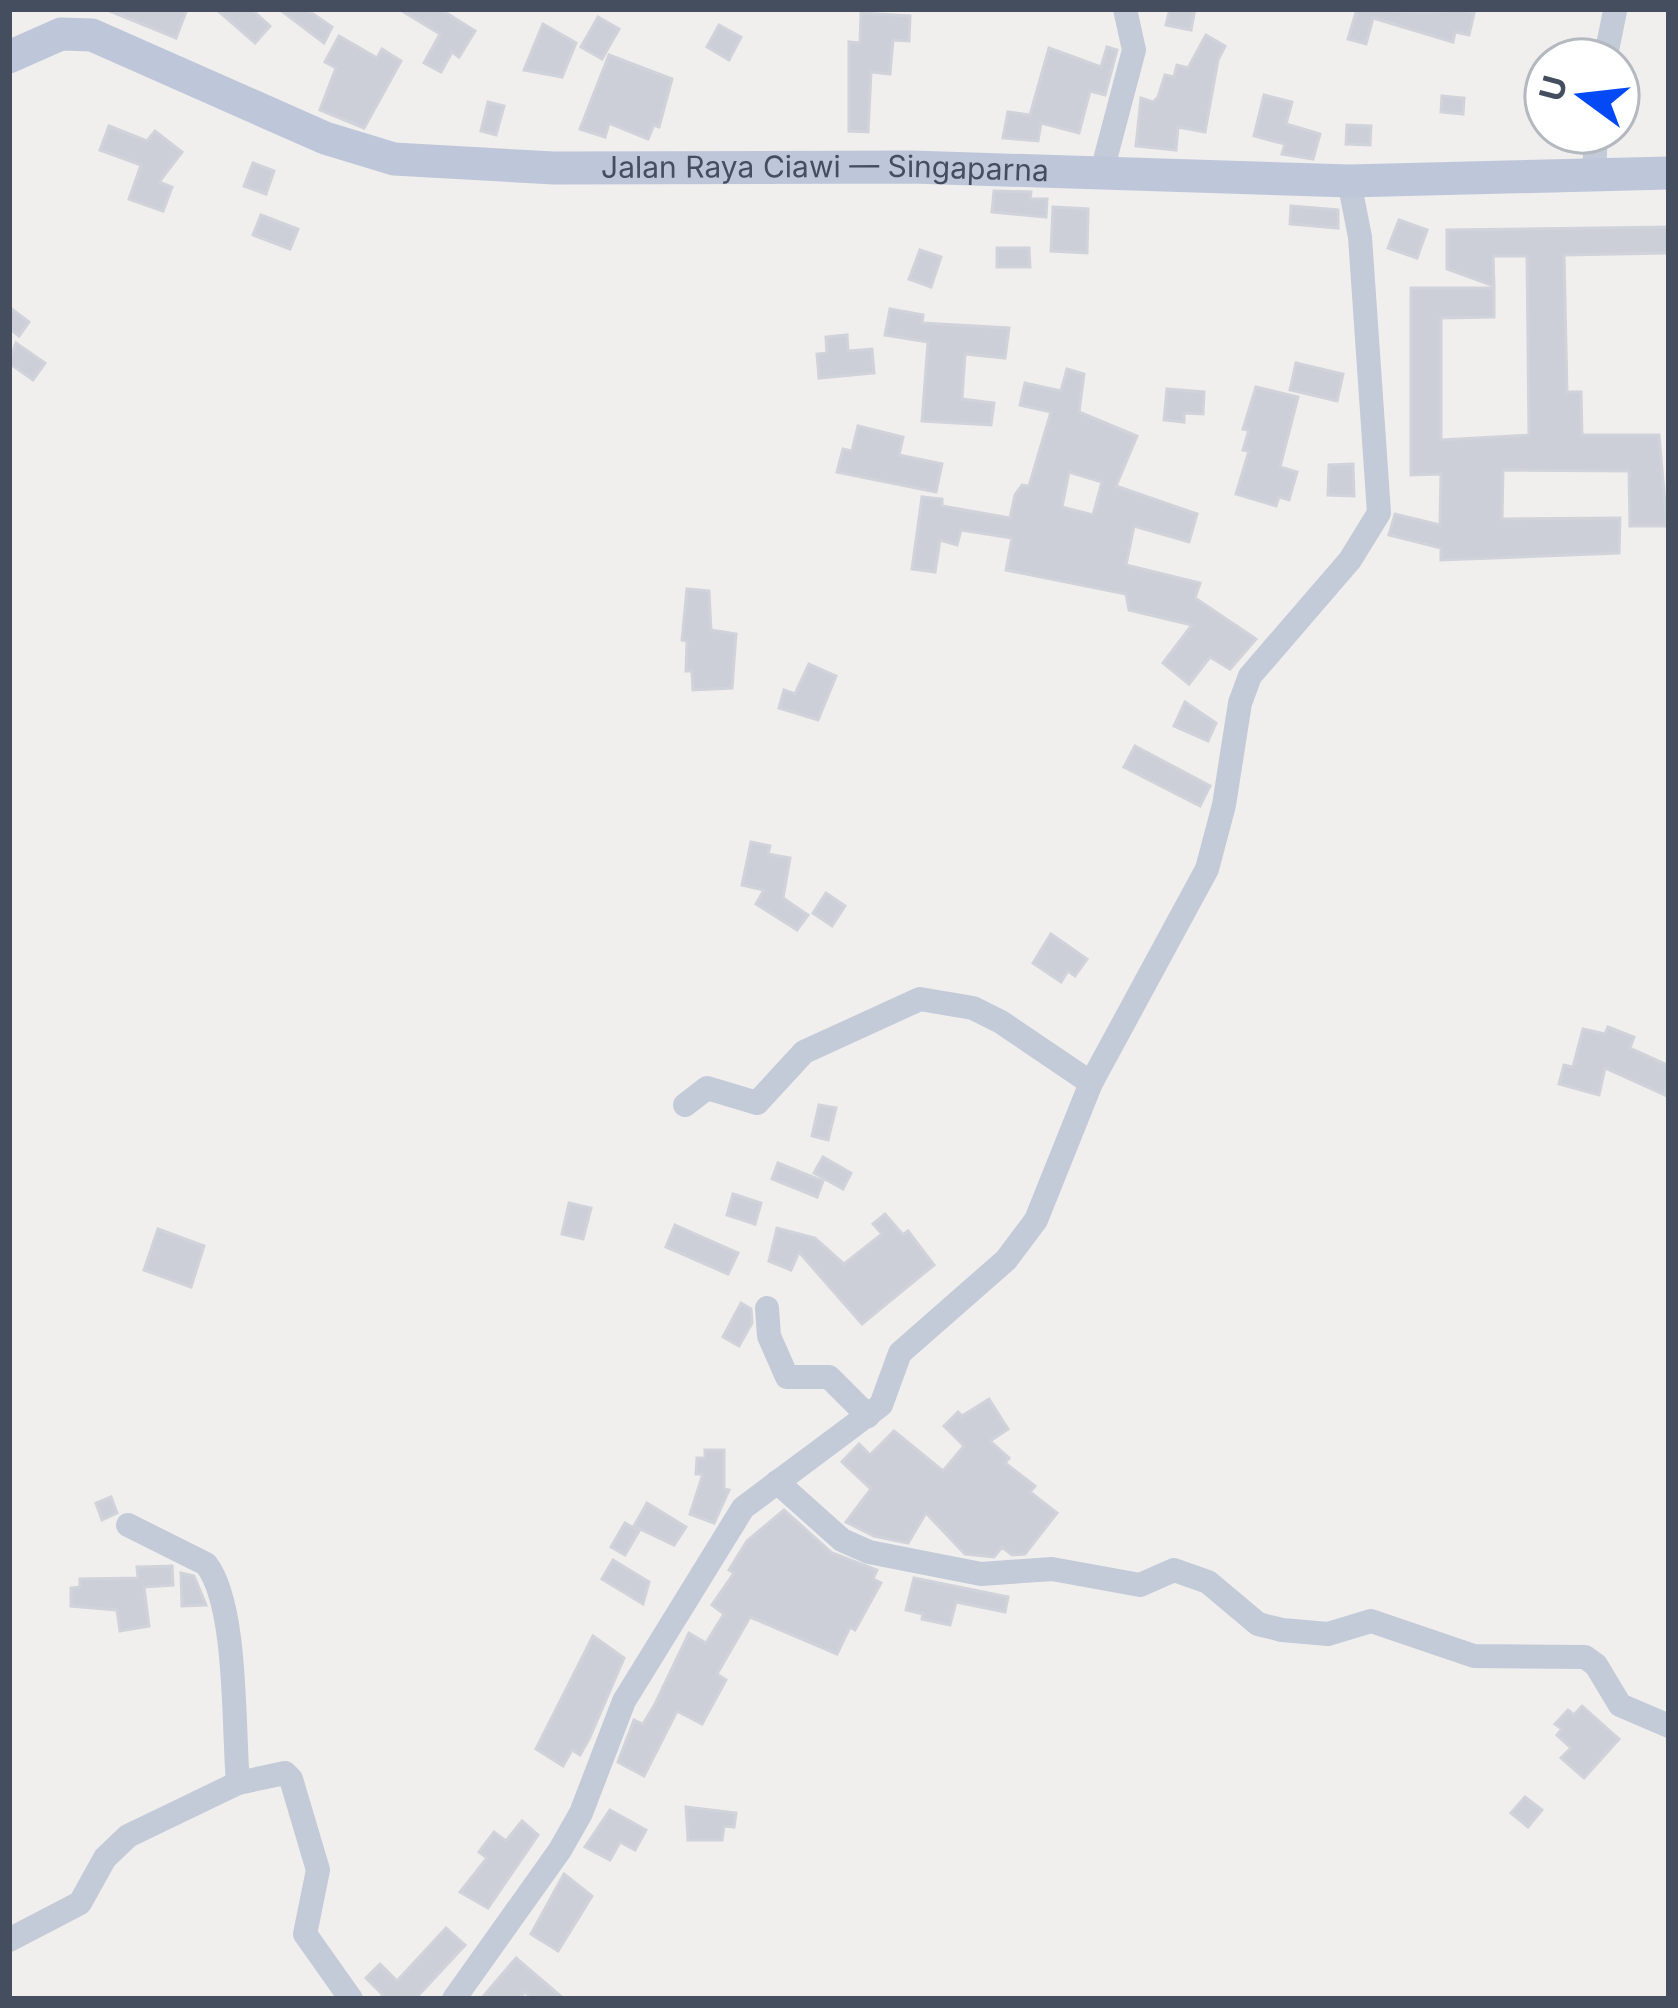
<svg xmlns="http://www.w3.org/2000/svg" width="1678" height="2008" font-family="Inter,sans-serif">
<rect width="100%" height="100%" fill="#f1eeee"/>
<g fill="#cccfd7" stroke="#d1d3db" stroke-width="3" fill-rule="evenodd">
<path d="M105,9H187L176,38Z"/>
<path d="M216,9H251L270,26L255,43Z"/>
<path d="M279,9H306L332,27L324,43Z"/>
<path d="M399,9H440L475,31L459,57L452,52L441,72L424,63L440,34Z"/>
<path d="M1170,9H1195L1191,30L1166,25Z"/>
<path d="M1357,9L1430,13L1458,9L1474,13L1469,35L1455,32L1453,42L1373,18L1366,44L1348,39Z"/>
<path d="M861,13L910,16L909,41L893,40L890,74L871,72L868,132L849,131V42L860,43Z"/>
<path d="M598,17L619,29L602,59L581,47Z"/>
<path d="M543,24L576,43L562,77L524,70Z"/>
<path d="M719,25L741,37L729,60L707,47Z"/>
<path d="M1206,35L1225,46L1218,60L1205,132L1178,127L1176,150L1136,146L1141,98L1153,102L1158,97L1165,75L1174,77L1177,65L1188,68Z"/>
<path d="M339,36L377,58L382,49L401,61L364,128L320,110L336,68L325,62Z"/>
<path d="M1107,47L1117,50L1105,95L1090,91L1079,133L1041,123L1038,141L1003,138L1008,112L1030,115L1049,48L1101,67Z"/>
<path d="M609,55L672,79L659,127L654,125L648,139L609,123L605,137L580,129Z"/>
<path d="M1264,95L1292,102L1286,124L1320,134L1313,159L1282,154L1285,144L1254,136Z"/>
<path d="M1442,96L1464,98L1463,114L1441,112Z"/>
<path d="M488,102L504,106L496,135L481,131Z"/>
<path d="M1347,125L1371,126L1370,145L1346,144Z"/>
<path d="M109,126L147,141L155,131L182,152L159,182L172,187L163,211L129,199L141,165L100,150Z"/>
<path d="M253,163L274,171L266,194L244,186Z"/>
<path d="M994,191L1031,192L1030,199H1047L1046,217L992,212Z"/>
<path d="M1291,206L1338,210V228L1290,224Z"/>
<path d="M1053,207L1088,209L1087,253L1051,251Z"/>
<path d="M261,215L298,229L290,249L253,235Z"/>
<path d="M1399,220L1427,230L1417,258L1388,248Z"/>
<path d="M1669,227V253L1564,255L1567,392H1581L1582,435H1659L1667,526H1630L1629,471L1503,470L1502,519L1620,518L1619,553L1441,560V548L1389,535L1395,514L1440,525L1441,474L1411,475V288H1494V317L1441,318V440L1529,435L1527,256H1493L1494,286L1447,269V230Z"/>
<path d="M997,248H1029L1030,267H997Z"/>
<path d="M920,250L941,257L931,287L909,279Z"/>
<path d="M9,307L29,322L19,336L9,328Z"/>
<path d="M890,309L923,315L922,323L1009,328L1005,358L965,354L962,399L994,403L991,425L922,421L928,342L885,335Z"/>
<path d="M847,335L848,351L872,349L874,373L819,378L817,354L827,353L826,337Z"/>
<path d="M16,343L45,363L33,380L9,363Z"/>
<path d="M1296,363L1343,374L1337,401L1290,390Z"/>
<path d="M1067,369L1084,374L1079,412L1137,436L1116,486L1197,514L1189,542L1134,526L1126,565L1200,583L1195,598L1256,639L1230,669L1210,657L1189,684L1163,663L1192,625L1129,610L1126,594L1006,570L1012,538L961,530L957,545L940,540L935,572L912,569L922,497L942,499V506L1010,518L1015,495L1022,485L1029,486L1051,412L1020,405L1025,383L1061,391ZM1069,472L1102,482L1093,515L1062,507Z"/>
<path d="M1256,387L1298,397L1280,467L1297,472L1289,500L1279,497L1276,506L1236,494L1249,451L1243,450L1249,430L1243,429Z"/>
<path d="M1167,389L1204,392L1203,414L1184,413V422L1164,420Z"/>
<path d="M858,426L903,437L899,455L942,464L936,492L837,472L843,449L852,451Z"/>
<path d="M1353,464L1354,496L1328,495L1329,465Z"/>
<path d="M687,589L709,591L711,630L736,634L732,688L693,690L692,671H686L687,641L682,640Z"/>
<path d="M809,664L836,676L818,720L779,708L784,690L795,694Z"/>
<path d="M1185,702L1216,723L1208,741L1174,726Z"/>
<path d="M1135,746L1210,786L1200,806L1124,767Z"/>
<path d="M751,842L770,846L768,854L790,858L783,898L808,915L797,930L756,904L764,890L742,885Z"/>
<path d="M826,893L845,906L832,926L813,913Z"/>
<path d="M1051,934L1087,959L1075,976L1068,971L1061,982L1033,963Z"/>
<path d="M1608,1027L1634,1037L1630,1048L1669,1066L1665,1095L1605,1068L1599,1095L1559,1084L1564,1065L1573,1067L1583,1029L1605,1034Z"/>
<path d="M819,1105L836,1108L828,1140L812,1136Z"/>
<path d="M823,1157L851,1173L843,1189L814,1173Z"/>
<path d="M778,1163L823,1181L817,1197L772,1179Z"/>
<path d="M733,1194L761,1203L755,1224L727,1215Z"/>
<path d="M569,1203L591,1208L583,1239L562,1234Z"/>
<path d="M885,1214L903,1235L908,1231L934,1265L862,1324L799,1252L791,1270L769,1261L777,1228L815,1238L844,1264L882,1234L873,1224Z"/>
<path d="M675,1225L738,1253L728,1274L666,1247Z"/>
<path d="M158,1229L204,1246L191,1287L144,1270Z"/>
<path d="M741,1303L751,1309L752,1323L739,1346L723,1337Z"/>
<path d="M989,1399L1008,1429L990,1441L1009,1458L1005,1463L1035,1486L1030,1492L1057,1513L1025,1554L1012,1555L1002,1547L994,1557L965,1554L926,1513L908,1543L874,1536L846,1522L871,1489L842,1462L859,1444L870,1455L894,1431L943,1471L964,1446L944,1426L958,1412L962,1416Z"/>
<path d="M705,1450H724V1489L729,1490L714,1523L690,1514L703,1474H696L697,1458H705Z"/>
<path d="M111,1497L117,1513L102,1520L96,1503Z"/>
<path d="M647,1503L686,1527L674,1545L634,1526Z"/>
<path d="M784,1510L832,1553L877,1570L873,1579L881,1583L855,1630L850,1627L837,1654L750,1617L717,1674L726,1680L702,1724L677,1711L644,1776L618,1762L634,1720L643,1724L655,1704L689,1633L706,1643L724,1614L712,1605L734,1573L729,1570L747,1541Z"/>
<path d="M625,1523L639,1531L625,1555L611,1547Z"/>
<path d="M613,1560L649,1582L643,1604L602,1579Z"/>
<path d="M172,1566L173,1585L144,1587L149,1626L120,1631L117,1610L71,1606V1588L80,1587V1579L138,1578L137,1567Z"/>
<path d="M181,1573L194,1576L206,1605L182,1606Z"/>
<path d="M914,1578L1008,1597L1005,1612L956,1602L950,1625L922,1619L923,1614L906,1610Z"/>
<path d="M593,1636L624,1658L589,1739L580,1755L572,1750L563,1766L536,1749Z"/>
<path d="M1582,1706L1619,1739L1584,1778L1561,1758L1571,1748L1557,1735L1562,1729L1555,1724L1568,1710L1574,1715Z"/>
<path d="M1525,1797L1542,1810L1528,1827L1511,1813Z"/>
<path d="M686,1807L736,1813L734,1827L724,1826L722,1840H688Z"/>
<path d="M610,1810L646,1830L635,1850L620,1842L610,1860L585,1847Z"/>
<path d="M522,1821L538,1835L488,1908L460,1892L487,1858L479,1852L494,1832L506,1841Z"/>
<path d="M564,1874L592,1896L558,1951L531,1934Z"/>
<path d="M446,1928L465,1945L415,1999H379L383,1995L366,1978L380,1964L397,1981Z"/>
<path d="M516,1958L564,1999H532L525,1992L519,1999H481Z"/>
</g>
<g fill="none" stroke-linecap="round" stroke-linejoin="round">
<g stroke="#c3cbd8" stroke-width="24">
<path d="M1605,60L1615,11"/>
<path d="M1102,171L1134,50L1125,9"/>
<path d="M1594,175L1596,132"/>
<path d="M685,1105L707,1088L757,1103L804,1052L920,999L973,1008L1001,1022L1091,1083"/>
<path d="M767,1308L769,1336L787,1377H829L868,1416"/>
<path d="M777,1482L842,1540L869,1552L981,1574L1052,1569L1140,1585L1174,1570L1208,1582L1258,1624L1282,1630L1328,1634L1371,1621L1474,1656L1585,1657L1596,1665L1620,1705L1669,1726"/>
<path d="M128,1525L206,1564C238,1605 233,1728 238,1783L285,1773L291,1779L318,1870L305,1934L351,1999"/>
<path d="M9,1940L80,1903L105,1858L128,1836L238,1783"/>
<path d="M454,1999L560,1850L581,1813L624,1701L743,1508L881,1405L900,1353L1006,1260L1036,1220L1091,1083L1207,869L1224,805L1240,703L1250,676L1350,560L1379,513L1360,237L1349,181"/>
</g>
<path stroke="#bec7da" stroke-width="33" id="s1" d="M9,57L61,34L92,35L325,138L394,159L554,168L912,167L1349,181L1669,173"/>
</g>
<g text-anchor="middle" stroke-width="12" stroke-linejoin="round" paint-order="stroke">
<g font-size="30" fill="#444e5e" stroke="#fff">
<text dy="10" stroke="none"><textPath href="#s1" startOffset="846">Jalan Raya Ciawi — Singaparna</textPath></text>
</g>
</g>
<rect width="1678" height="2008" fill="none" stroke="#444e5e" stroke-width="24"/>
<g transform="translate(1582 96) rotate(285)"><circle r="57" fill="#ffffff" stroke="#b4b8bf" stroke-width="3"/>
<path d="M0-9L21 45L0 30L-21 45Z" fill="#034af6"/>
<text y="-18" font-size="33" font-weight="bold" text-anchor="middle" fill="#444e5e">U</text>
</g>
</svg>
